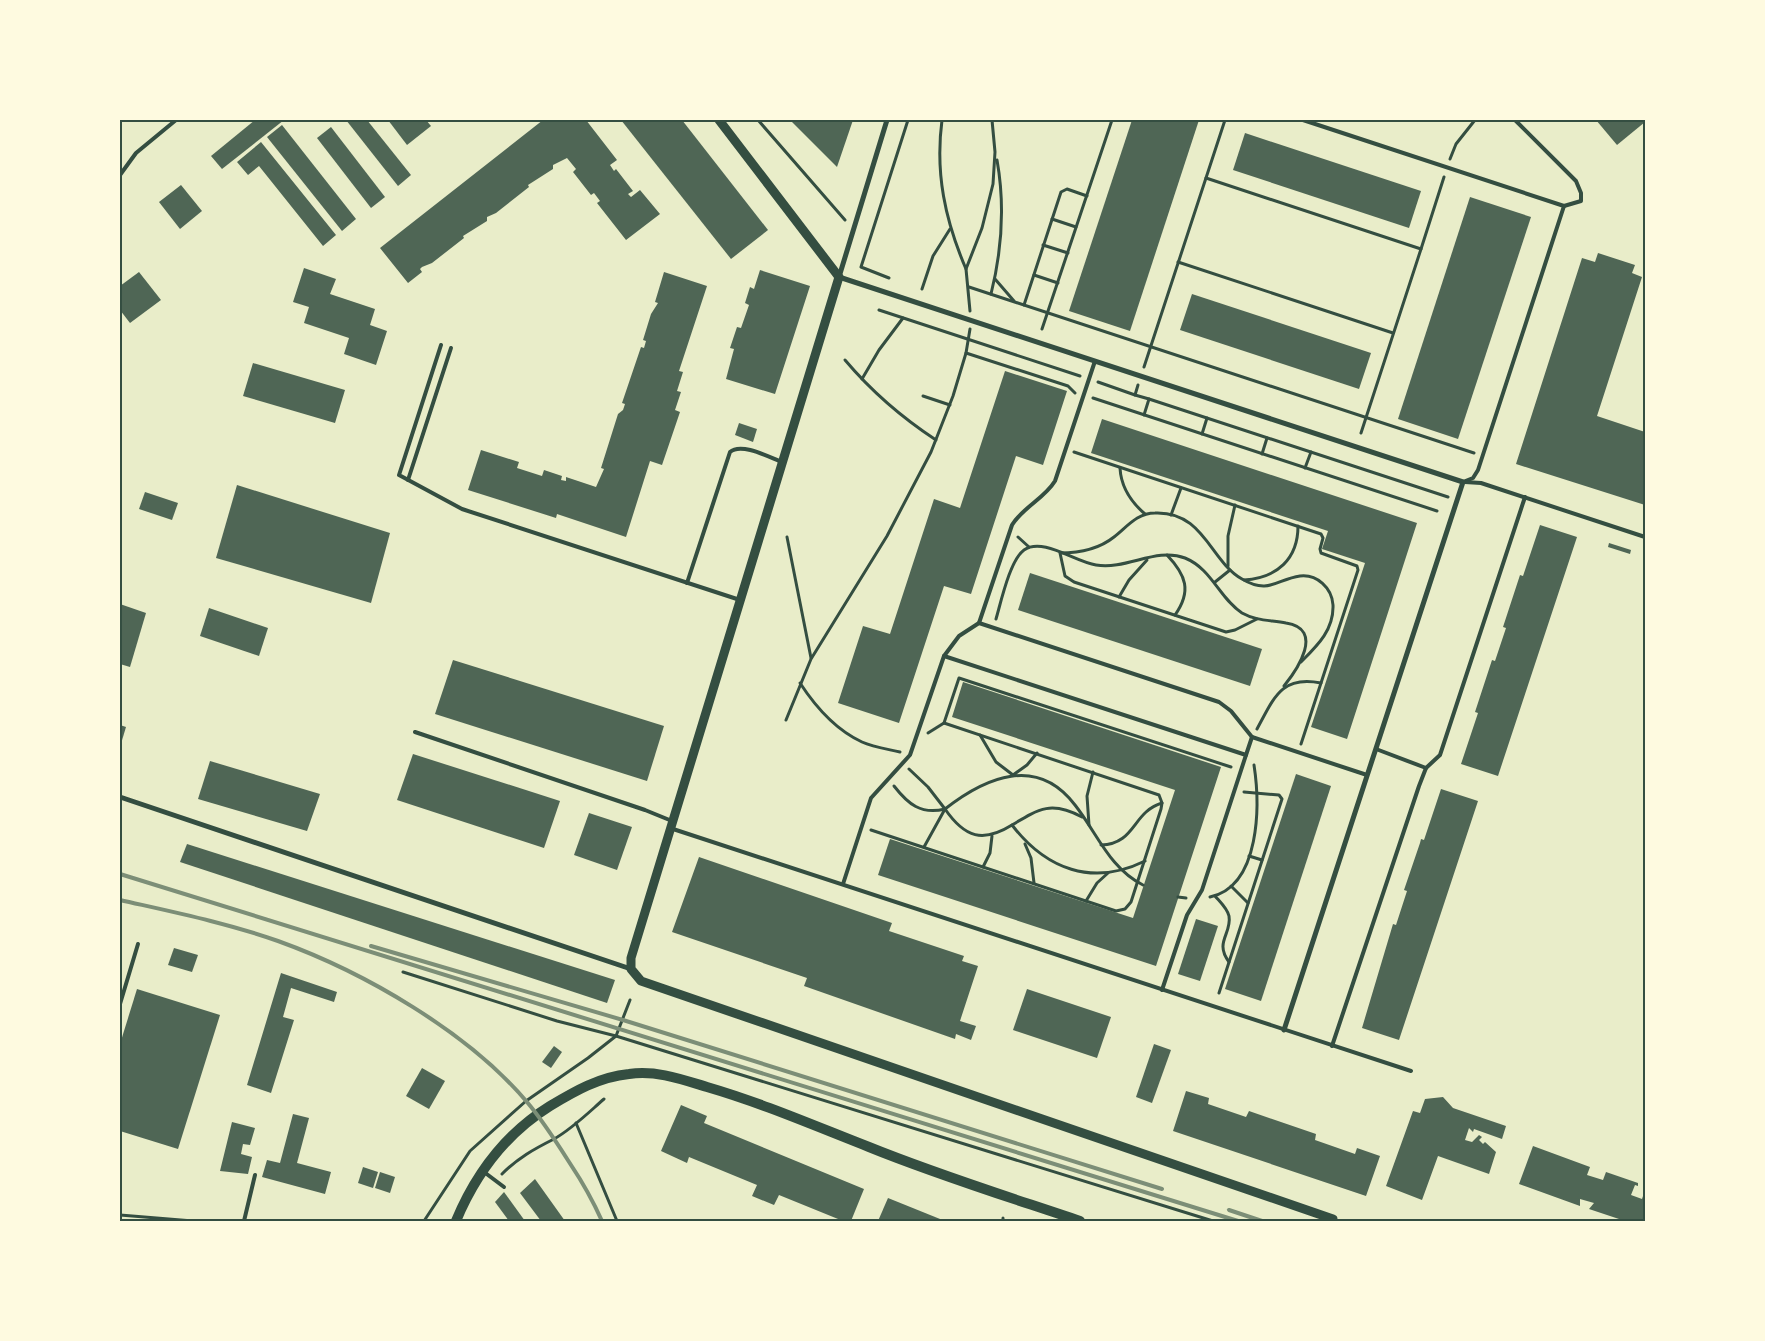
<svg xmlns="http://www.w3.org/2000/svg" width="1765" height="1341" font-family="'Sofia Sans Condensed',sans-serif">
<rect width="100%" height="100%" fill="#e9edc9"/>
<g fill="#4f6655">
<path d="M255,120H284L222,169L211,156Z"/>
<path d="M346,120H367L411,175L398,186Z"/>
<path d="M388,120H426L431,126L407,145Z"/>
<path d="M543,120H586L617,160L610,165L614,171L616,169L633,191L628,194L631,197L640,190L660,214L626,240L597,203L600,201L594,193L591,195L573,172L576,169L567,158L553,165V169L528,185L529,187L496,213L487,217V221L463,236L464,238L432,263L422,267L420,269L422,272L408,283L380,248Z"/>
<path d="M621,120H682L768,230L731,259Z"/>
<path d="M790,120H853L837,167Z"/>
<path d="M1132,120H1199L1130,331L1069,311Z"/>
<path d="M1596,120H1645V122L1617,145Z"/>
<path d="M282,125L356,219L342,231L267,137Z"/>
<path d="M331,127L385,197L371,208L317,138Z"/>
<path d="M1245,133L1421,191L1409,228L1233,170Z"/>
<path d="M261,142L336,235L323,246L259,166L248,175L237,162Z"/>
<path d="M181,185L202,211L180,229L159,202Z"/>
<path d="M1470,197L1531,217L1458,439L1398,419Z"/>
<path d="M1598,253L1635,265L1632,273L1642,277L1597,416L1645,432V505L1516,464L1582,258L1595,262Z"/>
<path d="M304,268L336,279L330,294L375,309L370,325L387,331L376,365L344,354L349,338L304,323L309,307L293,302Z"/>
<path d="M760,270L810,286L775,394L726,379L734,349L730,348L737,327L741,328L749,305L745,303L750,287L754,289Z"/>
<path d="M139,272L161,300L130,323L120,310V286Z"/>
<path d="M664,272L707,286L679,371L683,372L677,391L681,392L675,410L680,412L662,465L650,461L626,537L557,514L556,518L468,490L481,450L519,462L517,468L542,476L544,470L562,476L561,480L566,481V477L596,487L604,469L601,468L618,414L623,410L625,404L622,403L641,347L644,348L646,341L643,340L651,314L658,303L655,302Z"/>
<path d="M1192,294L1371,353L1359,389L1180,330Z"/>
<path d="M253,363L345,390L335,423L243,396Z"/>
<path d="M1005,371L1067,391L1043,465L1016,456L971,594L944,586L899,723L838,703L863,626L890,634L934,499L960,508Z"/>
<path d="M1102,419L1417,523L1347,739L1311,727L1365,563L1322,549L1328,531L1091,453Z"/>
<path d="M739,423L757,429L753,442L735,435Z"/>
<path d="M237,485L390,533L371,603L216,558Z"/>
<path d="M145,492L178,503L172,520L139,509Z"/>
<path d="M1540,525L1577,537L1498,776L1461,764L1478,713L1475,712L1492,660L1495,661L1506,628L1503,627L1520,575L1523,576Z"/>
<path d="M1609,543L1631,550L1630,554L1608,547Z"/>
<path d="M1030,573L1262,649L1250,686L1018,610Z"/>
<path d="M120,604L146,613L130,667L120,664Z"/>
<path d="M209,608L268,628L259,656L200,636Z"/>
<path d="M453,660L664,726L647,781L435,714Z"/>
<path d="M963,682L1221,767L1156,966L878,875L890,839L1133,918L1175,790L952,717Z"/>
<path d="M120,725L126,727L120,747Z"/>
<path d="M413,754L560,801L544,848L397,800Z"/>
<path d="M210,761L320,794L307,831L198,799Z"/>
<path d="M1296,774L1331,786L1261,1001L1225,989Z"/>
<path d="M1441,789L1478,801L1399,1040L1362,1028L1393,924L1396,925L1407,891L1404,890L1420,843L1421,839L1424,840Z"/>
<path d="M589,813L632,827L617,870L574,855Z"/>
<path d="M187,844L615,980L607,1003L180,862Z"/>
<path d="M699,857L892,923L889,931L964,956L962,961L978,966L960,1021L976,1026L971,1040L956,1034L955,1039L804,986L807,978L672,932Z"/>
<path d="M1196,919L1218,926L1200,981L1178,974Z"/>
<path d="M174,948L198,955L192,972L168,965Z"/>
<path d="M281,973L337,992L334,1002L291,988L283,1017L294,1020L271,1093L247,1085Z"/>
<path d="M137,989L220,1015L178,1149L120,1131V1044Z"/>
<path d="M1027,989L1111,1017L1097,1058L1013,1030Z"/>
<path d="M1154,1044L1171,1050L1152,1103L1136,1097Z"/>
<path d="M554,1046L562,1052L551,1068L542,1062Z"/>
<path d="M422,1068L445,1081L429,1109L406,1096Z"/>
<path d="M1186,1091L1209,1098L1208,1104L1246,1117L1249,1111L1316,1134L1315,1140L1355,1154L1357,1148L1380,1156L1366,1196L1173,1131Z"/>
<path d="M1443,1097L1453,1108L1506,1126L1502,1139L1474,1129L1473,1132L1469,1128L1465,1140L1472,1142L1479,1135L1482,1137L1479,1140L1483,1144L1485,1142L1496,1152L1489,1174L1438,1156L1422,1200L1386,1186L1413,1111L1420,1113L1425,1099Z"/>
<path d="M681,1105L707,1116L704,1123L864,1189L851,1221H843L779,1195L774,1205L752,1196L757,1185L689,1157L687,1163L661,1151Z"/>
<path d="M293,1114L309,1118L297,1163L331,1172L325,1194L262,1177L267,1160L280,1163Z"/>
<path d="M232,1122L255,1128L250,1145L243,1144L241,1154L252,1157L248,1174L220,1171Z"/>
<path d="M1533,1146L1590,1167L1587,1175L1603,1180L1606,1172L1638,1183V1186L1635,1185L1631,1195L1642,1199L1645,1190V1221H1625L1589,1209L1594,1203L1580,1199V1206L1519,1184Z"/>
<path d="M363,1167L378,1172L373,1188L358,1183Z"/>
<path d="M380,1172L395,1177L390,1193L375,1188Z"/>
<path d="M535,1179L565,1221H541L520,1193Z"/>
<path d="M504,1192L525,1221H509L495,1202Z"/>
<path d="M888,1198L945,1221H878Z"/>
</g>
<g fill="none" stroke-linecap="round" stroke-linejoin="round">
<g stroke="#344e41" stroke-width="3">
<path d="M758,120L845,220"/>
<path d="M942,120C935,173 945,220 966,269"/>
<path d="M1450,159L1456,144L1475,120"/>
<path d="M1206,178L1421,249L1444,177"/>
<path d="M1052,219L1076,227"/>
<path d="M1043,245L1068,253"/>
<path d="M1178,262L1393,333"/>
<path d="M1034,275L1058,283"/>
<path d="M889,278L861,267L908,120"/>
<path d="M995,279L1014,301"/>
<path d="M969,287L1474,453"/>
<path d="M922,289L933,256L950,229"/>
<path d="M991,294C1002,250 1005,205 997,160"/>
<path d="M1024,305L1061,192L1067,189L1087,196"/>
<path d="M879,310L1080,376"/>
<path d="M970,311L966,269L982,228L993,184L995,152L992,120"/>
<path d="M1042,329L1112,120"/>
<path d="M966,353L1068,386L1075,393"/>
<path d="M845,360C872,392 901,417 936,440"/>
<path d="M1144,367L1225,120"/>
<path d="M862,379L879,350L903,318"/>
<path d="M1098,382L1135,395"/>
<path d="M1138,385L1135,395L1149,399L1144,415"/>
<path d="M923,396L950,405"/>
<path d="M1093,398L1437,511"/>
<path d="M1149,399L1448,497"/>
<path d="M1361,433L1421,249"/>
<path d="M1202,434L1207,418"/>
<path d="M1074,452L1321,534L1323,538L1320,549L1321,553L1357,566L1358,570L1301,744"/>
<path d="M1262,454L1267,438"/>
<path d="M1120,468C1121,487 1131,502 1145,514"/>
<path d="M1305,468L1311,452"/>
<path d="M1171,515L1181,488"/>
<path d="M787,537L811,658"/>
<path d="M1018,537L1029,547"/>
<path d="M1167,555C1186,575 1192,591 1175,615"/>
<path d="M1228,566V536L1235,505"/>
<path d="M1244,580C1277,578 1298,559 1298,526"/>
<path d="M1215,582L1230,570"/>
<path d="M1119,597L1129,580L1147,560"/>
<path d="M996,619C1001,602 1010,560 1024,550C1043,537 1075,562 1096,565C1127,570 1156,547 1185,558C1212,569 1219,598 1242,613C1256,621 1271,620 1286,623C1325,629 1297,670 1284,686"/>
<path d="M1257,619L1235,630L1226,632L1074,582L1065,576L1060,553C1079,553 1099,549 1114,537C1127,527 1137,513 1155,513C1204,511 1210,561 1242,579C1269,595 1277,579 1300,576C1317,574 1332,588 1333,605C1334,630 1317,646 1301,662"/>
<path d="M800,683C815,706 836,730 862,742C873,747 887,749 900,752"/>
<path d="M786,720L811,659L887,536L931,452L953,396L966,353L970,329"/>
<path d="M1257,729C1274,698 1281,675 1321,683"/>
<path d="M928,733L944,723"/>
<path d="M980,735L996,762L1013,775L1027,765L1037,753"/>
<path d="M909,769L928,787L945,809C986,777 1037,755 1075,805C1097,833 1110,869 1143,885"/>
<path d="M894,786C908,804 921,815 945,809"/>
<path d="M945,809C965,838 983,843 1012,825C1046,869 1092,887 1145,861"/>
<path d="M1012,825C1040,808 1052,801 1082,817"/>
<path d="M1089,825L1087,796L1093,772"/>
<path d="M871,830L1116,911L1125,909L1131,902L1161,809L1162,803L1159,795L944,723L959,678L1231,767"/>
<path d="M1025,844L1031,858L1034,883"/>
<path d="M1101,845C1136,844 1132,812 1162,803"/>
<path d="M924,847L945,809"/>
<path d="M1249,856L1262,860"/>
<path d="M983,867L990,853L992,836"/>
<path d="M1231,886L1248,903"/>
<path d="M1215,896C1220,902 1227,908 1229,916C1232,934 1214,942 1229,962"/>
<path d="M1178,897L1186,898"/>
<path d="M1210,897C1261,886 1260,804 1254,765"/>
<path d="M1086,901L1097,883L1108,873"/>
<path d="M403,972L557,1021L616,1036L1213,1221"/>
<path d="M1219,993L1282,799L1279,795L1244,792"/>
<path d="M576,1123L617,1221"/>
<path d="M502,1174C518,1158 534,1149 554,1139C572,1129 588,1113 604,1099"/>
<path d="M120,1215L193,1221"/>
<path d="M424,1221L470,1151L526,1101L588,1058L616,1036L630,1000"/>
<path d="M1003,1221V1218"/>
</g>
<g stroke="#344e41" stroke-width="4">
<path d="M1303,120L1564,206L1478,470L1473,478L1463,482"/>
<path d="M1515,120L1576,181L1581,193V201L1564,206"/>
<path d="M120,175L136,153L176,120"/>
<path d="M441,345L399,475L462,509L740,600"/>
<path d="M408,480L451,348"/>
<path d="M1465,482L1481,483L1645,537"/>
<path d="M687,583L730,452C741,442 769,457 782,462"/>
<path d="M979,623L1219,702L1231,711L1252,737L1367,775"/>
<path d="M944,656L1246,755L1252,737"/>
<path d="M415,732L645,810L672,821"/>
<path d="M1376,749L1426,768"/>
<path d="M670,828L1411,1071"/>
<path d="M843,884L871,798L910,755L944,656L959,636L979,623L1012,525C1023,507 1044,499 1055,481L1095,361"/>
<path d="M1162,990L1187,915L1202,890L1246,755"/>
<path d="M120,1004L138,944"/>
<path d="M1332,1046L1419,786L1426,768L1440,755L1525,497"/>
<path d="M484,1172L504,1187"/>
<path d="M244,1221L255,1175"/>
</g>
<g stroke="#344e41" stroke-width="5">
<path d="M887,120L839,277L1463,482L1284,1030"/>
<path d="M120,797L631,969"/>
</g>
<path stroke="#344e41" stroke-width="9" d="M719,120L839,277L631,958V969L641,981L1333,1219V1221"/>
<path stroke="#344e41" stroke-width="10" d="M456,1221C476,1173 505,1134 550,1106C575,1091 599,1077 629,1074C656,1070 681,1079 707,1087C762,1103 815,1126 869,1147C938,1175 1009,1197 1080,1221"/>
<g stroke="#7c8e77" stroke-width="4">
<path d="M120,874L1238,1221"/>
<path d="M120,900C173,912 227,923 278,941C364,972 468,1032 527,1102C544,1122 557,1143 571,1165C583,1183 593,1201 602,1221"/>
<path d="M371,946L623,1020L1162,1189"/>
<path d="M1229,1210L1262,1221"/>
</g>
</g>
<rect width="1765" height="1341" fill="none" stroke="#fefae0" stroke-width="242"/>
<rect x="121" y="121" width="1523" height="1099" fill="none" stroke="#344e41" stroke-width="2"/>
</svg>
